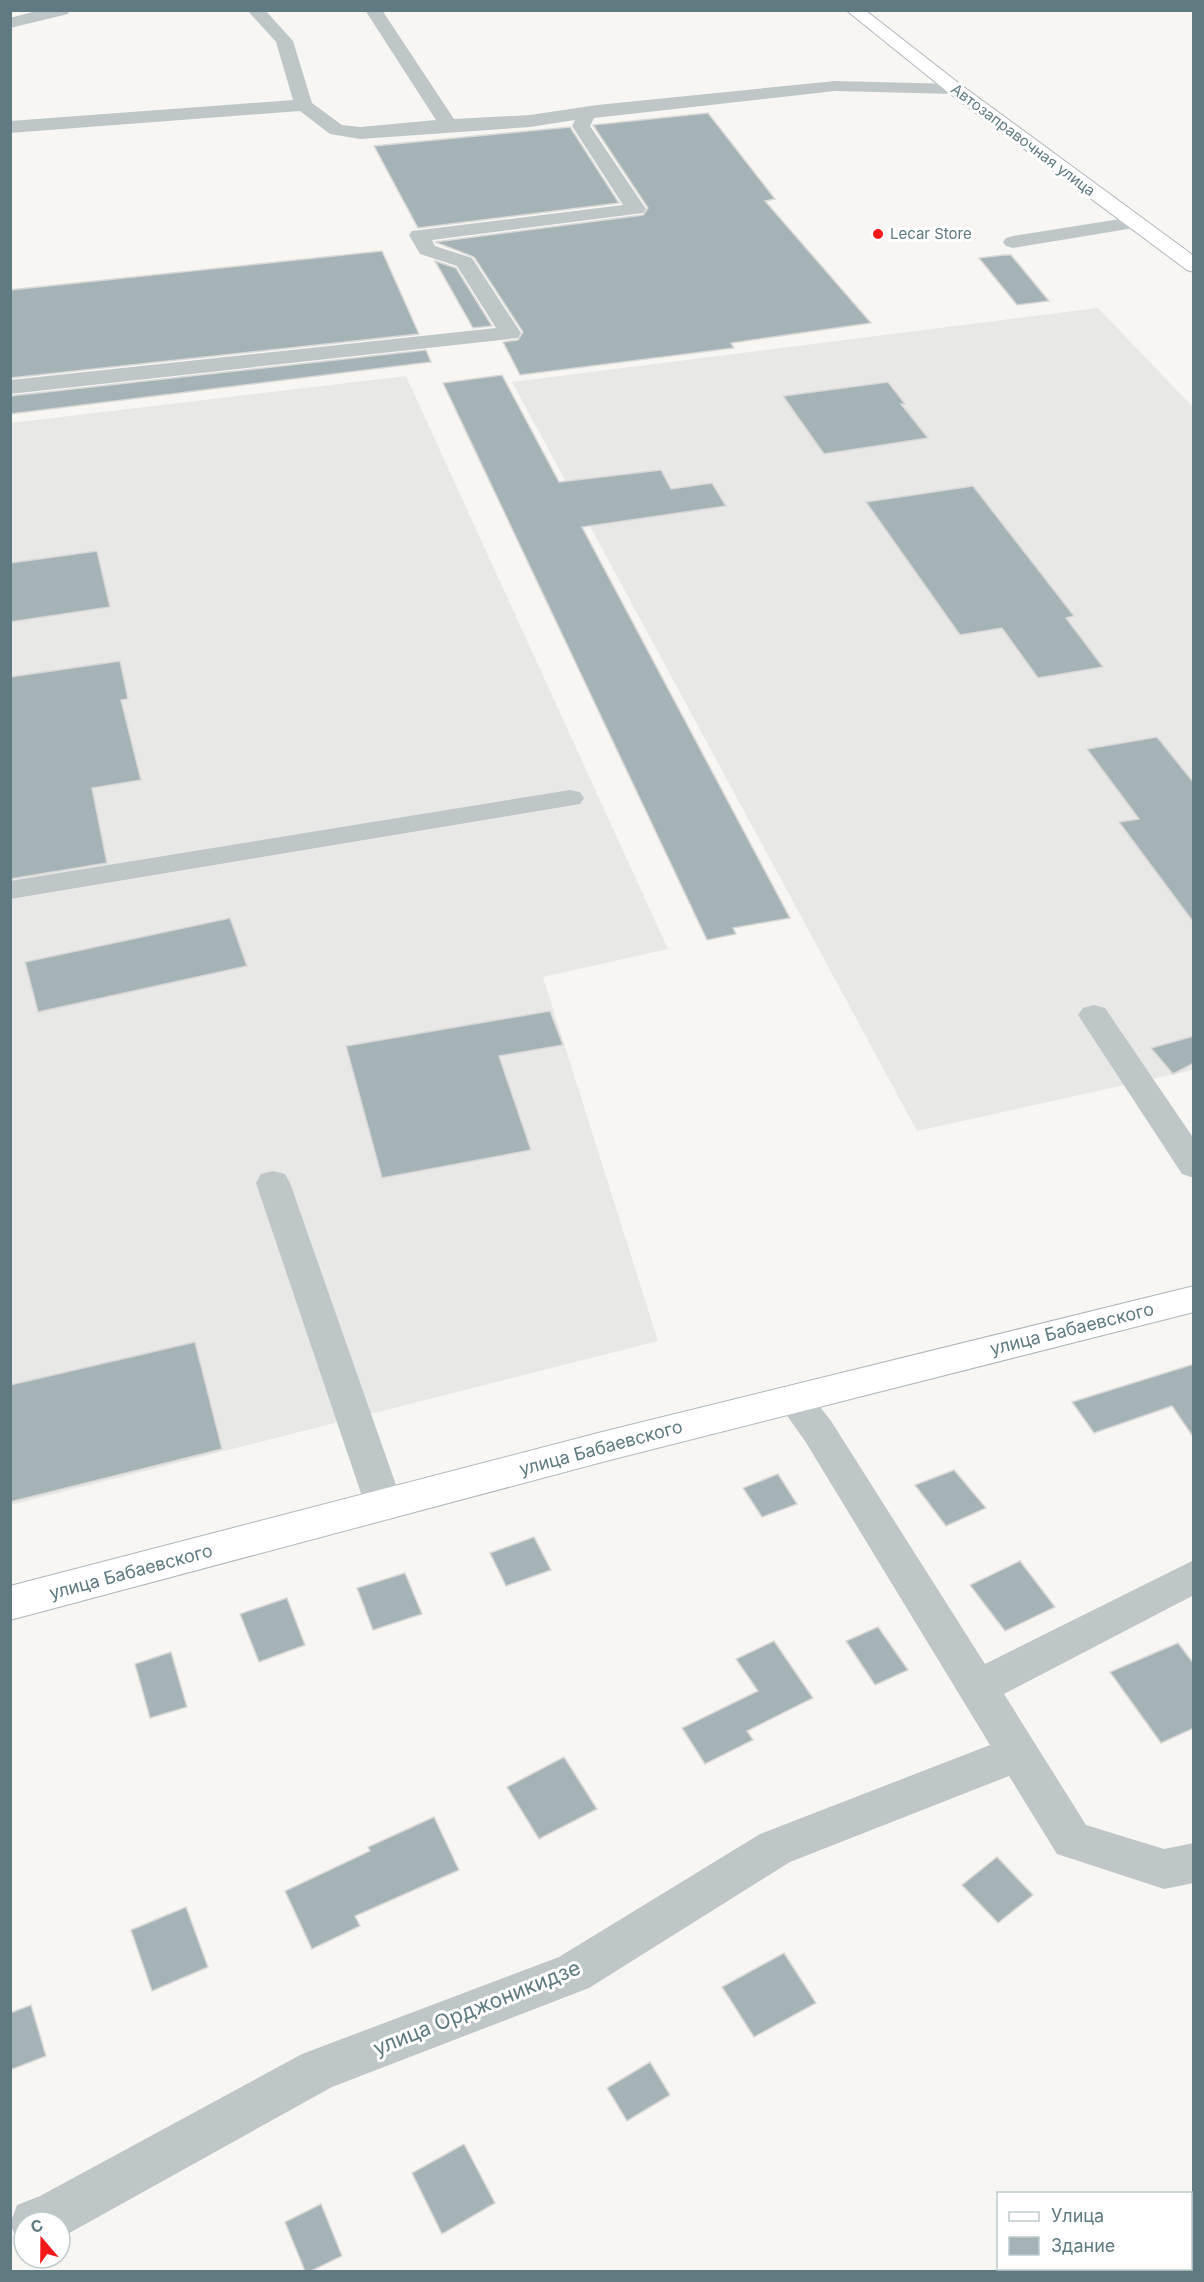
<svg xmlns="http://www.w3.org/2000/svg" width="1204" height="2282" font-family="Inter,sans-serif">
<rect width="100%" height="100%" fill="#f7f6f3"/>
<g fill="#e8e8e7">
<path d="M1098,308L1193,407V1070L917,1131L512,382Z"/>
<path d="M406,376L668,949L543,977L658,1341L11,1505V423Z"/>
</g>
<g fill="#a6b3b6" stroke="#d8d8d6" stroke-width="1.5">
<path d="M708,113L775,199L765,201L871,323L731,343L734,348L520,375L503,342L518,340L523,332L474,257L435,242L643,215L648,208L593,125Z"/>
<path d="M570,127L619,203L418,228L374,146Z"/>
<path d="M382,251L419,334L10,378V290Z"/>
<path d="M1004,255H1011L1049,301L1017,305L979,258Z"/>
<path d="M435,261L456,268L492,326L473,328Z"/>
<path d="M426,350L431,362L10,414V396Z"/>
<path d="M502,375L559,482L661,470L671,489L712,483L726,506L582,527L790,918L733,928L736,934L707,940L443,383Z"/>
<path d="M888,382L905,404H901L928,438L824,454L783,396Z"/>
<path d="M973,486L1074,616L1066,618L1103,667L1038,678L1002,628L960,635L866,502Z"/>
<path d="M97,551L110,607L10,622V563Z"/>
<path d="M120,661L128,699L121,700L141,780L92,788L107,863L10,879V677Z"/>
<path d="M1157,737L1194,783V923L1119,822L1139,819L1087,749Z"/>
<path d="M230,918L247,966L38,1012L25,962Z"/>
<path d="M550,1011L563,1045L499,1056L531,1150L382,1178L346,1046Z"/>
<path d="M1194,1036V1063L1173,1074L1151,1048Z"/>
<path d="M195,1342L222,1449L10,1502V1385Z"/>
<path d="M1194,1364V1438L1172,1406L1094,1433L1072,1402Z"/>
<path d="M954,1470L986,1508L946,1526L915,1485Z"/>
<path d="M778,1474L797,1504L762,1517L743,1488Z"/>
<path d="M534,1537L551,1570L506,1586L490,1553Z"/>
<path d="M1020,1561L1055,1607L1005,1631L970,1585Z"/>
<path d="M405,1573L422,1614L373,1630L357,1588Z"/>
<path d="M287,1598L305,1645L259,1662L240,1614Z"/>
<path d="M878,1627L908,1670L875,1685L846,1641Z"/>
<path d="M774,1641L813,1698L747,1731L753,1740L705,1764L682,1728L758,1691L736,1659Z"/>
<path d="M1178,1643L1194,1664V1728L1161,1743L1110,1672Z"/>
<path d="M171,1652L187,1707L150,1718L135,1664Z"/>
<path d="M564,1757L597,1809L539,1839L507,1787Z"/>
<path d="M434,1817L459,1870L355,1916L360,1926L312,1949L285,1891L370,1851L368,1847Z"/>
<path d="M997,1857L1033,1895L998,1923L962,1885Z"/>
<path d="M186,1907L208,1967L152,1991L131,1930Z"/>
<path d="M784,1953L816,2003L754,2037L722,1987Z"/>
<path d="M31,2005L46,2056L10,2070V2013Z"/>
<path d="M650,2062L670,2095L627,2121L607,2088Z"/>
<path d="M464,2144L495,2203L442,2234L412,2173Z"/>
<path d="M321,2204L342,2256L311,2271H305L285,2222Z"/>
</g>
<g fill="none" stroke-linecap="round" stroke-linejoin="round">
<defs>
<g id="major">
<path d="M846,10H865L961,85L1194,256V272L1187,270L949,93Z"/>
<path d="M1194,1286V1312L606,1461L10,1620V1586L606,1431Z"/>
</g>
</defs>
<use href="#major" stroke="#b0b8bb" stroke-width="2"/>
<g fill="#bfc6c8" fill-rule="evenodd">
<path d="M40,10H70L68,14L10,28V18Z"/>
<path d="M247,10H265L293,41L312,103L342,125L360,127L436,120L365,10H382L454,119L530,115L597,105L835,81L955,84L964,89L955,94L835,91L594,118L590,126L646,209L643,213L432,240L435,246L472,258L521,333L518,338L10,394V380L496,328L457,266L420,254L409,235L412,231L623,205L572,126L575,120L530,127L360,139L330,134L300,111L10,133V121L293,100L276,42Z"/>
<path d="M1133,217L1140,219L1143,223L1140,227L1013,248L1006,246L1003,242L1006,238L1013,236Z"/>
<path d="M570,790L580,792L584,798L580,804L10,899V881Z"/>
<path d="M1094,1005L1105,1008L1194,1139V1178L1182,1174L1078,1015L1083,1008Z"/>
<path d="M273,1171L285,1174L290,1183L403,1505L397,1516L384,1521L371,1516L365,1505L256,1183L261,1174Z"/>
<path d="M793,1385L806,1389L831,1421L985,1664L1194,1560V1595L1004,1694L1086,1825L1164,1849L1194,1843V1883L1164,1889L1057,1854L1009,1776L790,1862L589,1988L332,2087L64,2236L60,2238V2222H24V2242L17,2239L10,2224L17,2205L40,2196L302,2054L559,1957L760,1834L990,1745L805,1441L775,1399L780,1389Z"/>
</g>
<use href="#major" fill="#fff" fill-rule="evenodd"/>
</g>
<circle fill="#f21918" stroke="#fff" stroke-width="2" cx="878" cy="234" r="6"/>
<g text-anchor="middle" stroke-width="6" stroke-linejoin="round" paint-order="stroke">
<g font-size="15" fill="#5f7a81" stroke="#fff">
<text transform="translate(1023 140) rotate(37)" y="5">Автозаправочная улица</text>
</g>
<g font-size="15" fill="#5f7a81" stroke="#fff" text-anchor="start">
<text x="890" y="239">Lecar Store</text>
</g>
<g font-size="18" fill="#5f7a81" stroke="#fff">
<text transform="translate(1072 1329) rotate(-14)" y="6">улица Бабаевского</text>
<text transform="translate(601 1448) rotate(-15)" y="6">улица Бабаевского</text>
<text transform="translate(131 1572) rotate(-15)" y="6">улица Бабаевского</text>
</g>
<g font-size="21" fill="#5f7a81" stroke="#fff">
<text transform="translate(477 2008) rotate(-22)" y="7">улица Орджоникидзе</text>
</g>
</g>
<rect width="1204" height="2282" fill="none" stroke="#5f7a81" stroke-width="24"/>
<rect x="997" y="2192" width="195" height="78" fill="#ffffff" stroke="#bfcacd" stroke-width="1.5"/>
<rect x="1009" y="2212" width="30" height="9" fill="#ffffff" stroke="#bfcacd" stroke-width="1.5"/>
<text x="1051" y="2222" font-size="18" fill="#5f7a81">Улица</text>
<rect x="1009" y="2237" width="30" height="18" fill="#a6b3b6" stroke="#bfcacd" stroke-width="1.5"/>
<text x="1051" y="2252" font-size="18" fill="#5f7a81">Здание</text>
<g transform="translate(42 2240) rotate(340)"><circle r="28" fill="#ffffff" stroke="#bfcacd" stroke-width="1.5"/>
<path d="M0-4.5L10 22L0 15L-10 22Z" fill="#f21918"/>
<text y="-9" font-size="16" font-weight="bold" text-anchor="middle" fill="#5f7a81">С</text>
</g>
</svg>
